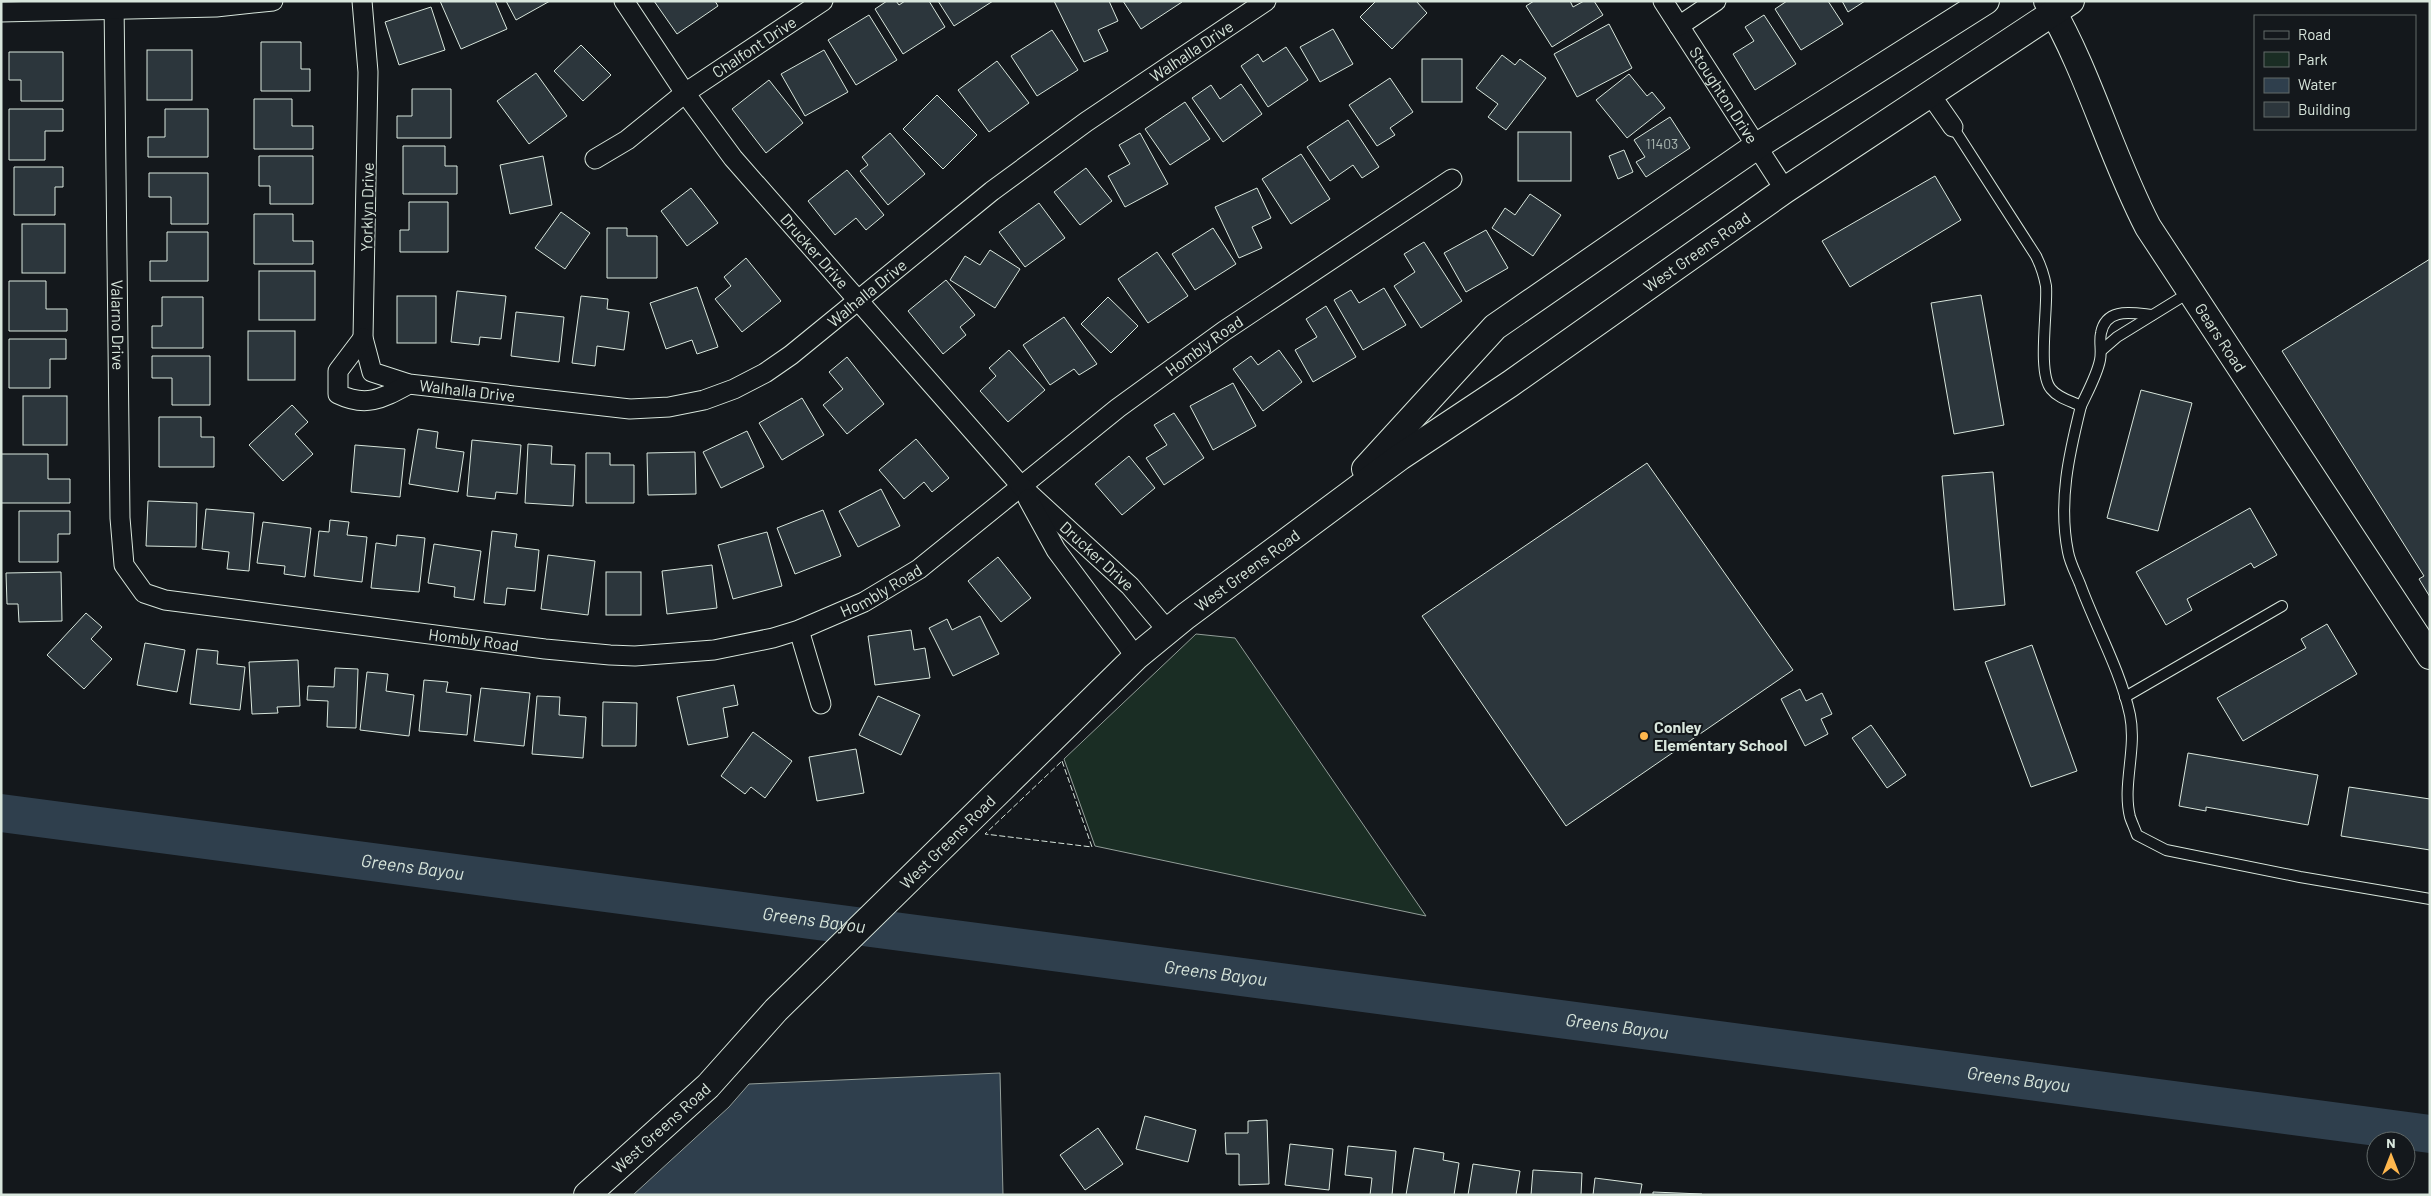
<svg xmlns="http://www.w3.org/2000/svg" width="2431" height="1196" font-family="Barlow,sans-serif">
<rect width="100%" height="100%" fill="#14181c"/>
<path fill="#1a2d24" stroke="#939e99" d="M1196,634L1235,638L1426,916L1095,846L1064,759Z"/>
<path fill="#2f3f4d" stroke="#939e99" d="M1000,1073L1003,1195H633L729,1107L749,1084Z"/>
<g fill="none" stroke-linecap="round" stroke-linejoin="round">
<path stroke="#2f3f4d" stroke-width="38" id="s1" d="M1,813L2430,1134"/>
</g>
<g fill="#2c363c" stroke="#d8e6dc">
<path d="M440,1H495L507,29L461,49Z"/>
<path d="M506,1H550L516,20Z"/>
<path d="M654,1H715L718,6L677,34Z"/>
<path d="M887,1H896L899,5L905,1H929L945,27L903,54L875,9Z"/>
<path d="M938,1H993L954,26Z"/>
<path d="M1054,1H1109L1118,21L1098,30L1108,51L1084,62Z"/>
<path d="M1123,1H1181L1182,2L1141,29Z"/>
<path d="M1376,1H1416L1427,13L1392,49L1360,17Z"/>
<path d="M1534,1H1570L1573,7L1584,1H1594L1603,15L1552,47L1526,6Z"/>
<path d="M1787,1H1828L1843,24L1801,50L1775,9Z"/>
<path d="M1842,1H1865L1848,12Z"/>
<path d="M431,7L445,50L399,65L385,22Z"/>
<path d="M869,15L897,60L856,85L828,40Z"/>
<path d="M1764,15L1796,64L1755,90L1733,54L1754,41L1745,27Z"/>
<path d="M1609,24L1632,68L1577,97L1554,54Z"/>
<path d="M1333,29L1353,64L1320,82L1300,47Z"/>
<path d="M1052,30L1078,70L1037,96L1011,56Z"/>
<path d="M261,42H301V69H310V91H261Z"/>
<path d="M581,45L611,75L583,101L554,71Z"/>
<path d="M1286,47L1308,80L1268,107L1241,66L1258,54L1263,62Z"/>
<rect x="147" y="50" width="45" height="50"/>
<path d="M824,50L848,92L805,116L781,74Z"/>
<path d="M9,52H63V101H21V80H9Z"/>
<path d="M1502,55L1515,65L1520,59L1546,78L1506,130L1488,117L1498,104L1476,88Z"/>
<rect x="1422" y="59" width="40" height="43"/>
<path d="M997,61L1029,103L989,132L958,90Z"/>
<path d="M536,73L567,116L529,144L497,101Z"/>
<path d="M1629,74L1647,96L1652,92L1665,108L1627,138L1596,100Z"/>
<path d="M1390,78L1413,112L1390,128L1395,135L1377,146L1349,105Z"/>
<path d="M769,80L803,123L766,153L732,109Z"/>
<path d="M1241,84L1262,114L1223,142L1192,98L1211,85L1220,99Z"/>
<path d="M412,89H451V138H397V116H412Z"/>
<path d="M937,95L977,135L943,169L903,129Z"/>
<path d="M254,99H292V126H313V149H254Z"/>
<path d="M1185,102L1210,139L1170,165L1145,129Z"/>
<path d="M9,109H63V131H45V160H9Z"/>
<path d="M165,109H208V157H148V137H165Z"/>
<path d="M1670,117L1690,148L1646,177L1636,162L1645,157L1634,140Z"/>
<path d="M1348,120L1379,167L1362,178L1353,165L1330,181L1307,147Z"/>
<rect x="1518" y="132" width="53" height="49"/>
<path d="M890,133L925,174L888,205L860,171L868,165L862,157Z"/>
<path d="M1140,133L1168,184L1125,207L1108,176L1130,164L1119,145Z"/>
<path d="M403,146H445V166H457V194H403Z"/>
<path d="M1624,150L1633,172L1618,179L1609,156Z"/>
<path d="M1301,154L1330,199L1291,224L1262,179Z"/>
<path d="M259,156H313V204H270V186H259Z"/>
<path d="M543,156L552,205L510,214L500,165Z"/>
<path d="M14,167H63V187H55V215H14Z"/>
<path d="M1086,168L1112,201L1080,225L1054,192Z"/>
<path d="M847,170L884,215L866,230L856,218L835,235L808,201Z"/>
<path d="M149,173H208V224H171V197H149Z"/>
<path d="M1935,176L1961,220L1850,287L1822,241Z"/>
<path d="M691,188L718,223L687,246L661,211Z"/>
<path d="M1257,188L1271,218L1252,227L1262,248L1239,258L1215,207Z"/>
<path d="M1530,194L1561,215L1533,256L1492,228L1505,208L1515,215Z"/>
<path d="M409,202H448V252H400V230H409Z"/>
<path d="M1039,203L1065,238L1025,267L999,232Z"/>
<path d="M561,212L590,233L565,269L535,248Z"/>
<path d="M254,214H293V241H313V264H254Z"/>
<rect x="22" y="224" width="43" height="49"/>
<path d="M607,228H627V236H657V278H607Z"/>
<path d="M1213,228L1236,264L1195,290L1172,254Z"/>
<path d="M1486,230L1508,268L1466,292L1444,253Z"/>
<path d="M167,232H208V281H150V261H167Z"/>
<path d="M1424,242L1462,301L1421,328L1394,286L1415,272L1404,254Z"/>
<path d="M990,250L1020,269L995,308L950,280L965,256L980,265Z"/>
<path d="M1157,252L1188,296L1148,323L1118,279Z"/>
<path d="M746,258L781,301L742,332L715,299L731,286L724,277Z"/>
<path d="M2430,259V597L2419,579L2424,576L2282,351Z"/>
<rect x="259" y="271" width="56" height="49"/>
<path d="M946,280L975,315L960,327L966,335L943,354L908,311Z"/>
<path d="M9,281H46V309H67V331H9Z"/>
<path d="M697,287L718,347L697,354L692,340L666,349L650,303Z"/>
<path d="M1384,288L1406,325L1363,350L1334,300L1351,290L1359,303Z"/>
<path d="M457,291L506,296L501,339L480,337L479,345L451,342Z"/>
<path d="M1981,295L2004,425L1954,434L1931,303Z"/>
<rect x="397" y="296" width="39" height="47"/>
<path d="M581,296L608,299L607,309L629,312L624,350L597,346L595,366L572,363Z"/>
<path d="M162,297H203V348H152V326H162Z"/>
<path d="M1108,297L1138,326L1111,353L1081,324Z"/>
<path d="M1326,306L1356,357L1313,382L1295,350L1317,337L1306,319Z"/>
<path d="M516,312L564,317L559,362L511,356Z"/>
<path d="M1064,317L1097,364L1079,375L1074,369L1050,385L1023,345Z"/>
<rect x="248" y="331" width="47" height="49"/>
<path d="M9,339H66V359H50V388H9Z"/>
<path d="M1009,350L1045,390L1008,422L980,391L996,376L989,368Z"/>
<path d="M1279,350L1302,382L1263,411L1233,369L1251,356L1258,365Z"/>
<path d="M152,356H210V405H172V378H152Z"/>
<path d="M847,357L884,404L847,434L823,405L843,389L829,372Z"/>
<path d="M1233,383L1256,426L1213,450L1190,406Z"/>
<path d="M2141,390L2192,403L2158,531L2107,518Z"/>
<rect x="23" y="396" width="44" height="49"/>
<path d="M802,398L824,435L782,460L759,423Z"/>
<path d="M292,405L308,422L295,434L313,454L283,481L249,445Z"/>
<path d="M1174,413L1204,458L1164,485L1146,458L1167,445L1154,425Z"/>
<path d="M159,417H201V437H214V467H159Z"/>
<path d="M418,429L438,432L436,448L464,452L458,492L409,484Z"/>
<path d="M747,431L764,467L721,488L703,452Z"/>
<path d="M916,439L949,478L932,492L924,482L904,499L879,470Z"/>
<path d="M472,440L521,445L517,494L496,492L495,499L467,496Z"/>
<path d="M528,444L552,446L551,464L575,465L573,506L525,503Z"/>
<path d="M355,445L405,449L400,497L351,492Z"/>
<path d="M695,452L696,494L648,495L647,453Z"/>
<path d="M586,453H610V465H634V503H586Z"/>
<path d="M1,454H48V479H70V503H1Z"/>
<path d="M1129,456L1155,488L1122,515L1095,484Z"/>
<path d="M1647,463L1793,670L1566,826L1422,616Z"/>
<path d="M1993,472L2005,605L1954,610L1942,476Z"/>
<path d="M881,489L900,526L858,547L839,511Z"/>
<path d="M148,501L197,503L196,547L146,546Z"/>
<path d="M2250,508L2277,555L2254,568L2251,563L2187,599L2192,610L2166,625L2136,572Z"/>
<path d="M206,509L254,513L249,571L227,569L229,552L202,549Z"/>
<path d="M823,510L841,556L795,574L777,528Z"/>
<path d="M19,511H70V534H58V562H19Z"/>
<path d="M330,520L349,522L347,535L367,537L362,582L314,576L319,531L329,532Z"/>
<path d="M263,522L311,528L305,577L284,574L285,566L257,563Z"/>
<path d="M492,531L517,534L515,547L539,550L535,591L507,588L505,605L484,603Z"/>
<path d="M767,532L782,586L733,599L718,545Z"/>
<path d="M397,535L425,538L419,592L371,588L376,543L396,546Z"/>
<path d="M434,544L481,551L474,600L454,597L455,587L428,583Z"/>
<path d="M548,555L595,561L588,615L541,609Z"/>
<path d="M998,557L1031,598L1001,622L968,581Z"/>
<path d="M712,565L717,608L667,614L662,571Z"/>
<path d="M61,572L62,621L19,622L18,604H7L6,573Z"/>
<rect x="606" y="572" width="35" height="43"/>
<path d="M86,613L102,627L91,639L112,659L84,689L47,655Z"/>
<path d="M980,616L999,654L953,676L929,628L947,619L952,630Z"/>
<path d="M2327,624L2357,674L2243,741L2217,698L2306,648L2301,639Z"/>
<path d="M911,630L914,650L925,648L930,678L875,685L868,636Z"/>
<path d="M145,643L185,650L177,692L137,685Z"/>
<path d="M2032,645L2077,771L2031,787L1985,662Z"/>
<path d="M197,649L218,651L217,664L245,667L240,710L190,704Z"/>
<path d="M298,660L300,706L277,707L278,713L252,714L249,662Z"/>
<path d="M335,668L358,669L356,728L327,727L328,701L307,700L308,686L334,687Z"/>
<path d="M367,672L388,674L386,691L414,695L409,736L360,730Z"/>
<path d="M424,680L448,682L446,692L471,695L467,735L419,731Z"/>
<path d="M734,685L738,705L723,708L728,737L688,745L677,697Z"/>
<path d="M481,688L530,693L524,746L474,741Z"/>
<path d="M1800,689L1806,701L1822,693L1832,714L1821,719L1828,734L1805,746L1781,699Z"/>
<path d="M537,696L560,697L559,715L586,717L583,758L532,754Z"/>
<path d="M878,696L920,715L901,755L859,735Z"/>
<path d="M603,702L637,703L636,746H602Z"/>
<path d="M1871,725L1906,775L1887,788L1852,738Z"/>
<path d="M753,732L792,761L765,798L751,787L745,794L721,776Z"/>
<path d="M856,749L864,793L817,801L809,757Z"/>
<path d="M2188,753L2318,775L2308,825L2206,807V811L2179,806Z"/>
<path d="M2349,787L2430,799V850L2341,836Z"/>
<path d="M1145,1116L1196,1130L1188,1162L1136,1149Z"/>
<path d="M1267,1120L1269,1184L1239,1185V1154H1226L1225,1133H1248V1121Z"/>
<path d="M1098,1128L1123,1164L1085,1190L1060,1155Z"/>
<path d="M1290,1144L1333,1149L1329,1190L1285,1185Z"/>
<path d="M1348,1146L1396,1151L1392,1195H1370L1372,1178L1345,1175Z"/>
<path d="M1414,1148L1444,1153L1443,1160L1459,1163L1454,1195H1406Z"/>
<path d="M1473,1164L1520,1171L1516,1195H1468Z"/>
<path d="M1533,1170L1582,1173L1581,1195H1531Z"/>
<path d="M1595,1178L1642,1184L1640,1195H1593Z"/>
<path d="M1653,1192L1702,1194V1195H1653Z"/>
</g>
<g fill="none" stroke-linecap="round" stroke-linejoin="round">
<defs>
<g id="lane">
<path d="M1953,127L2036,256C2041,266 2044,275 2046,286C2048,308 2037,373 2051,389C2058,398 2071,401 2081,406C2088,391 2097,375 2100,360C2102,350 2099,342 2101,333C2106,307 2132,313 2152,315"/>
<path d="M2102,350L2117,337L2190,292"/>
<path d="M2081,406C2069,454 2058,502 2068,552C2070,563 2076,574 2080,584C2096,628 2120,669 2130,715C2137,749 2122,785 2130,817C2132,823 2135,829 2137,835L2166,850L2300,877L2430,899"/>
<path d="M2125,697L2282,606"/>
</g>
<g id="street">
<path id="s2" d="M114,1L120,518L124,565L144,593L165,600L545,649L610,655L635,656L714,650L773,638L799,630L864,602L919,569L1118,408L1224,331L1452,179"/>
<path id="s3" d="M362,1L368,72L363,338L372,372L409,384L630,409L669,407L704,400L734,389L765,373L791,355L992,191L1086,122L1266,1"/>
<path id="s4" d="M624,1L685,93L733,158L1022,487L1130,586L1168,631"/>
<path id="s5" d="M1663,1L1785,190"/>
<path d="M1,12L216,7L273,1"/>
<path d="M1679,26L1716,1"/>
<path d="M1930,94L1953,127"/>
<path id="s6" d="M595,159L627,140L685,93L823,1"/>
<path d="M363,338L338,371V394C367,408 383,398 409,384"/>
<path d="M1028,499L1056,550L1136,657"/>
<path d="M799,630L821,704"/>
</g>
<g id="secondary">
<path id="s7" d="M2047,1C2089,72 2110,154 2148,227L2430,656"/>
<path d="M1365,469L1495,327L1757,146L1986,1"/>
<path id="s8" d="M587,1195L708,1086L776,1010L1136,657L1186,616L1400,457L1510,384L1785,190L2071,1"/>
</g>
</defs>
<use href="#lane" stroke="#d8e6dc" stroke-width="12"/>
<use href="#street" stroke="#d8e6dc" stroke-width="21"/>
<use href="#secondary" stroke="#d8e6dc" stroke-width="28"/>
<use href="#lane" stroke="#14181c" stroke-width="10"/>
<use href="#street" stroke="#14181c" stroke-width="19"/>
<use href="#secondary" stroke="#14181c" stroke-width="26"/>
<path stroke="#d8e6dc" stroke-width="1" stroke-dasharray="6 2.5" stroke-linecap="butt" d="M1062,761L1092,847L985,834Z"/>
</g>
<circle fill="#ffb74d" stroke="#14181c" stroke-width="2" cx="1644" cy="736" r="5"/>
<g text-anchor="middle" stroke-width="4" stroke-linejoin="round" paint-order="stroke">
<g font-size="14" fill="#adbab4">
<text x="1662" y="149">11403</text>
</g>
<g font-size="16" fill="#d8e6dc" stroke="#14181c">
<text dy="6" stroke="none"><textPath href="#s6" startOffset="195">Chalfont Drive</textPath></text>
<text dy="6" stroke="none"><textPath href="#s3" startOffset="1310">Walhalla Drive</textPath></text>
<text dy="6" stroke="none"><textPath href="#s5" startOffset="112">Stoughton Drive</textPath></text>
<text transform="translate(367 207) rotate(-89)" y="6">Yorklyn Drive</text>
<text dy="6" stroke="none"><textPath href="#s4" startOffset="315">Drucker Drive</textPath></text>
<text dy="6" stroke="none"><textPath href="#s8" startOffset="1461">West Greens Road</textPath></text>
<text dy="6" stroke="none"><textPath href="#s3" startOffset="905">Walhalla Drive</textPath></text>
<text dy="6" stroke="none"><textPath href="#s2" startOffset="324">Valarno Drive</textPath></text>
<text dy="6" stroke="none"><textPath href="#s7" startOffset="380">Gears Road</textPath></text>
<text dy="6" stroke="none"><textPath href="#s2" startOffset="1758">Hombly Road</textPath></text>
<text dy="6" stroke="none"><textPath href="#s3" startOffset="470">Walhalla Drive</textPath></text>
<text dy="6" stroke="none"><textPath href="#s4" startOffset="731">Drucker Drive</textPath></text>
<text dy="6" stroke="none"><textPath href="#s8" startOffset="910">West Greens Road</textPath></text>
<text dy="6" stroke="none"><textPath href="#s2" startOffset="1352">Hombly Road</textPath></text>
<text dy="6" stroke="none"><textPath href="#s2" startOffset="932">Hombly Road</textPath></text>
<text dy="6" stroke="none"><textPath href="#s8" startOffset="505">West Greens Road</textPath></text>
<text dy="6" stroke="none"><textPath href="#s8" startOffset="100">West Greens Road</textPath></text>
</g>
<g font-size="16" font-weight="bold" fill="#d8e6dc" stroke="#14181c" text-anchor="start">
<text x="1654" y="733">Conley<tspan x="1654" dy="18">Elementary School</tspan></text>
</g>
<g font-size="18" font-style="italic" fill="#d8e6dc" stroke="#14181c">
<text dy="6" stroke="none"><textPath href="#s1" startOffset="415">Greens Bayou</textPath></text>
<text dy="6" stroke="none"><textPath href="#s1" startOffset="820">Greens Bayou</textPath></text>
<text dy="6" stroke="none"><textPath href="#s1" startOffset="1225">Greens Bayou</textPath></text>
<text dy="6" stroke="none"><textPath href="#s1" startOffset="1630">Greens Bayou</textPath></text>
<text dy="6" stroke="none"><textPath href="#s1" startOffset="2035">Greens Bayou</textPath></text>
</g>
</g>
<rect width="2431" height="1196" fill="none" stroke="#d8e6dc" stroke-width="5"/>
<rect x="2254" y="15" width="162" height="115" fill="#14181c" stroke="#626a69"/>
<rect x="2264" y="31" width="25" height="8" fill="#14181c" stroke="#626a69"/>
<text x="2298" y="40" font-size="15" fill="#d8e6dc">Road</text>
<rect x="2264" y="52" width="25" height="15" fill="#1a2d24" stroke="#626a69"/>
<text x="2298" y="65" font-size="15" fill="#d8e6dc">Park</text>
<rect x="2264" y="78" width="25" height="15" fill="#2f3f4d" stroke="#626a69"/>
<text x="2298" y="90" font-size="15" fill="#d8e6dc">Water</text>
<rect x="2264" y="102" width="25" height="15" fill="#2c363c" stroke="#626a69"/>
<text x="2298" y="115" font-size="15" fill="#d8e6dc">Building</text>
<g transform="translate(2391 1156)"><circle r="24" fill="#14181c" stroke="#626a69"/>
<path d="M0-4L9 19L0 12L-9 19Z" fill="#ffb74d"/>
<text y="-8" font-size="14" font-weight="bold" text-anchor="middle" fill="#d8e6dc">N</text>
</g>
</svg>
